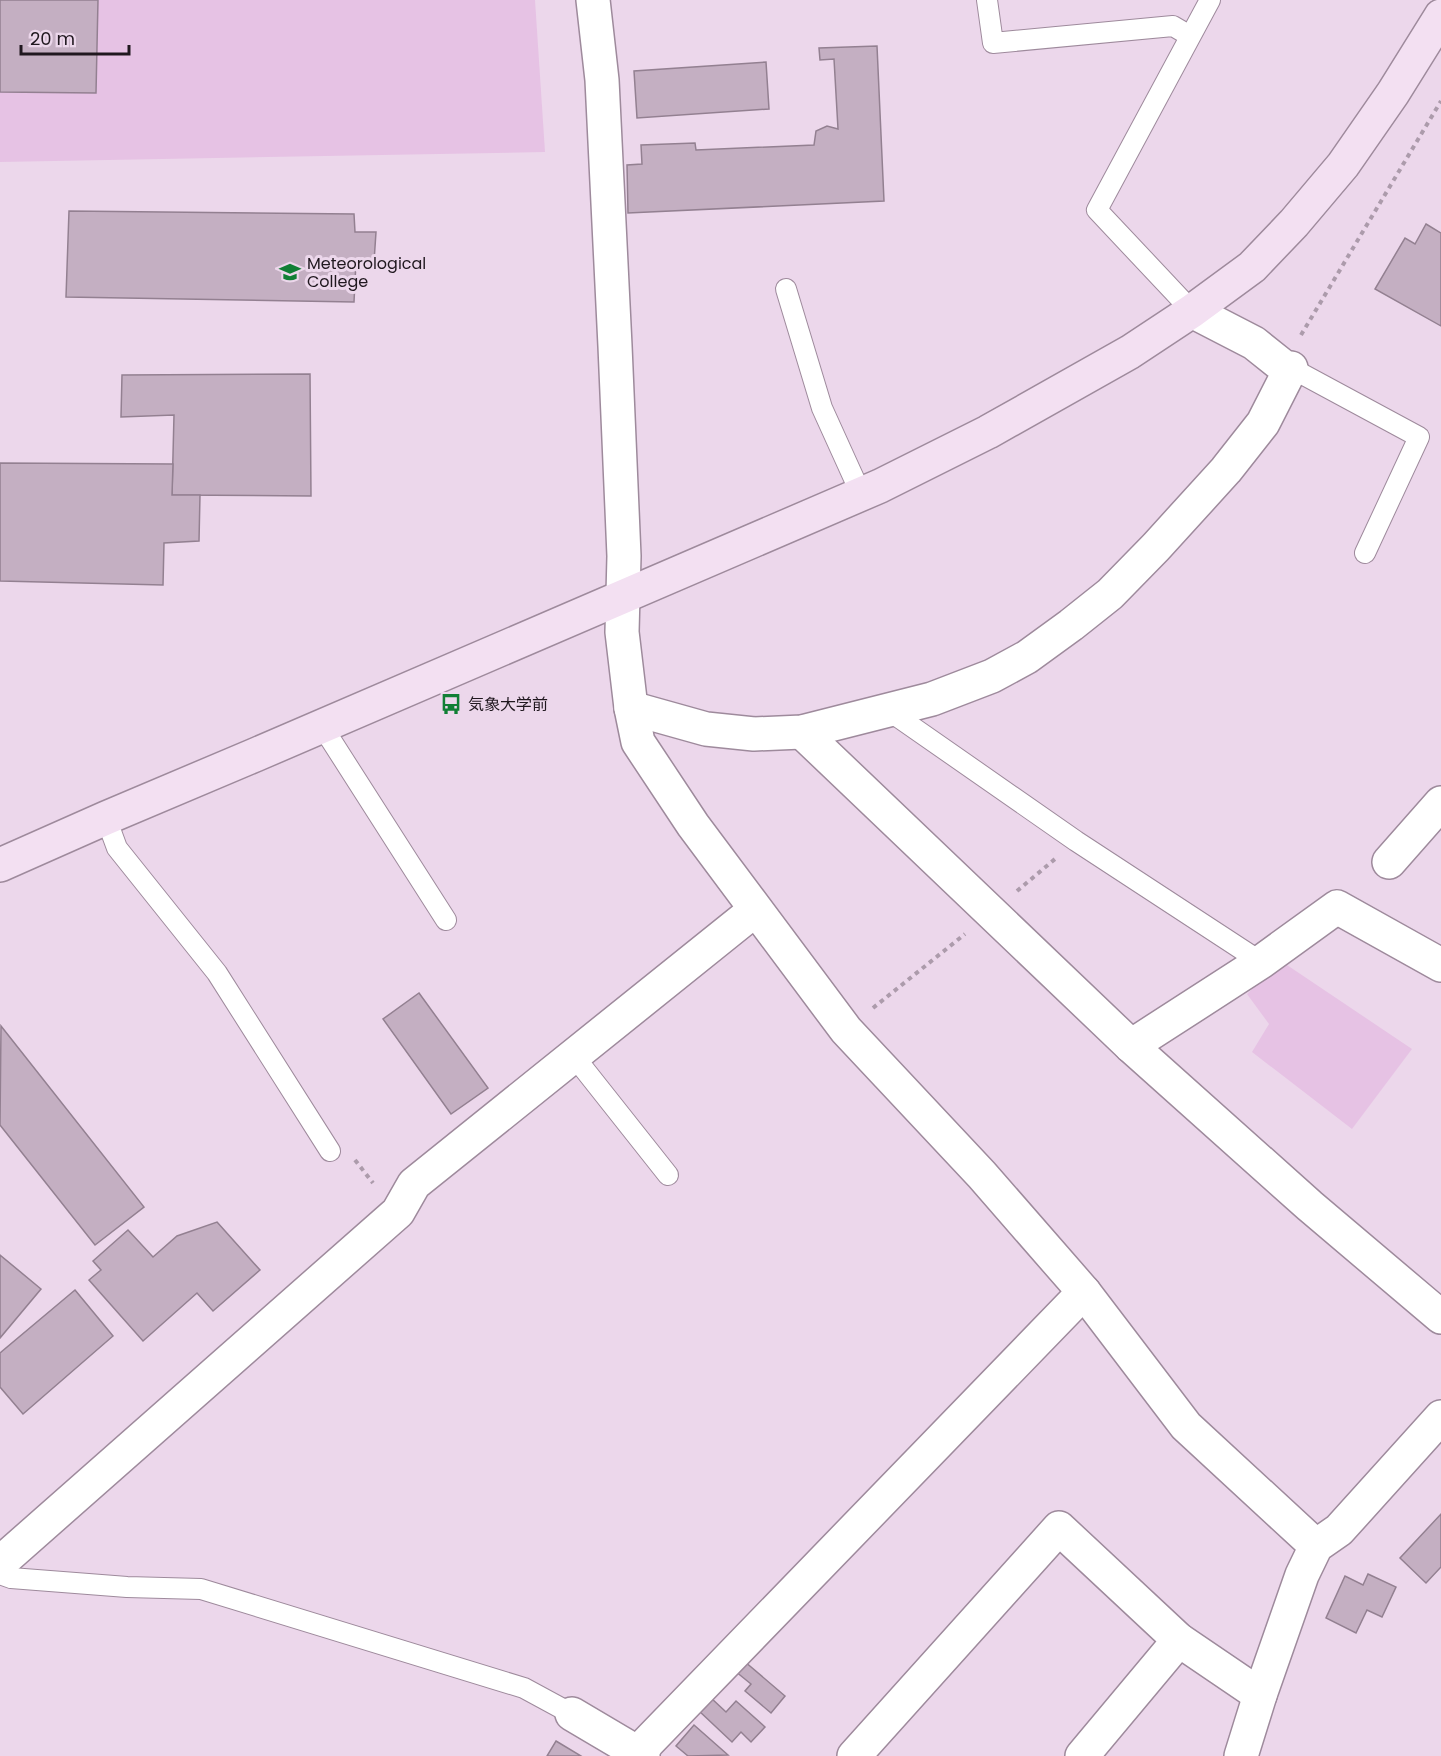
<svg xmlns="http://www.w3.org/2000/svg" width="1441" height="1756" font-family="Poppins,'Noto Sans JP',sans-serif">
<rect width="100%" height="100%" fill="#ecd7eb"/>
<g fill="#e6c2e4">
<path d="M0,0H535L545,152L0,162Z"/>
<path d="M1281,961L1412,1049L1352,1129L1252,1052L1269,1024L1247,994Z"/>
</g>
<g fill="#c4afc2" stroke="#938091" stroke-width="1.5">
<path d="M0,0H98L96,93L0,92Z"/>
<path d="M877,46L884,201L628,213L627,165L642,164L641,145L695,143L696,150L814,145L816,131L827,126L838,129L834,59L820,60L819,48Z"/>
<path d="M766,62L769,109L637,118L634,71Z"/>
<path d="M69,211L354,214L355,232H376L374,262H356L354,302L66,297Z"/>
<path d="M1426,224L1441,233V326L1375,289L1405,238L1415,244Z"/>
<path d="M310,374L311,496L172,495L174,415L121,417L122,375Z"/>
<path d="M0,463L173,464L172,495H200L199,541L164,543L163,585L0,581Z"/>
<path d="M419,993L488,1088L451,1114L383,1019Z"/>
<path d="M1,1026L144,1207L95,1245L0,1125Z"/>
<path d="M217,1222L260,1270L213,1311L197,1293L143,1341L89,1280L101,1270L93,1261L128,1230L153,1257L177,1236Z"/>
<path d="M0,1255L41,1289L0,1338Z"/>
<path d="M75,1290L113,1336L23,1414L0,1387V1353Z"/>
<path d="M1441,1514V1567L1426,1583L1400,1558Z"/>
<path d="M1368,1574L1396,1587L1382,1617L1367,1610L1356,1633L1326,1618L1345,1576L1363,1585Z"/>
<path d="M744,1661L785,1696L771,1713L745,1691L751,1684L735,1671Z"/>
<path d="M710,1697L726,1712L736,1701L765,1727L751,1742L741,1732L732,1742L698,1710Z"/>
<path d="M694,1725L728,1755L688,1756L676,1746Z"/>
<path d="M556,1741L581,1756H547Z"/>
</g>
<g fill="none" stroke-linecap="round" stroke-linejoin="round">
<defs>
<g id="lane">
<path d="M987,0L993,43L1173,26L1190,36"/>
<path d="M786,289L822,408L861,494"/>
<path d="M1192,311L1097,210L1210,0"/>
<path d="M1291,368L1419,437L1365,553"/>
<path d="M888,710L1076,841L1261,962"/>
<path d="M322,726L446,920"/>
<path d="M106,818L117,848L217,973L330,1151"/>
<path d="M573,1055L668,1175"/>
<path d="M0,1574L11,1578L127,1587L201,1589L524,1688L572,1714"/>
</g>
<g id="street">
<path d="M593,0L602,80L615,346L624,556L622,632L631,708L638,742L693,825L846,1030L982,1175L1084,1292L1186,1426L1316,1546"/>
<path d="M631,708L706,729L754,734L802,732L932,699L992,676L1027,657L1071,625L1110,594L1156,547L1226,470L1263,423L1291,368L1284,367L1254,343L1192,311"/>
<path d="M802,732L1131,1046L1310,1206L1441,1317"/>
<path d="M1389,862L1441,803"/>
<path d="M1131,1046L1261,962L1337,907L1441,965"/>
<path d="M0,1563L398,1212L414,1184L755,910"/>
<path d="M572,1714L643,1756"/>
<path d="M639,1754L648,1742L1084,1292"/>
<path d="M854,1756L1059,1528L1179,1640L1260,1695"/>
<path d="M1082,1756L1179,1640"/>
<path d="M1241,1756L1260,1695L1302,1575L1316,1546L1339,1530L1441,1417"/>
</g>
<path id="secondary" d="M0,865L106,818L255,755L880,486L988,432L1130,352L1192,311L1252,267L1294,223L1343,165L1393,93L1441,16"/>
</defs>
<use href="#lane" stroke="#9e8a9c" stroke-width="22"/>
<use href="#street" stroke="#9e8a9c" stroke-width="36"/>
<use href="#secondary" stroke="#9e8a9c" stroke-width="36"/>
<g stroke="#ac9bab" stroke-width="4" stroke-dasharray="4.5 4.5" stroke-linecap="butt">
<path d="M1301,335L1441,101"/>
<path d="M1017,891L1055,859"/>
<path d="M873,1008L965,934"/>
<path d="M355,1160L373,1183"/>
</g>
<use href="#lane" stroke="#fff" stroke-width="20"/>
<use href="#street" stroke="#fff" stroke-width="33"/>
<use href="#secondary" stroke="#f3e0f2" stroke-width="33"/>
</g>
<defs>
<symbol id="school-bare" viewBox="-9 -9 18 18"><path d="M0-5L7-2L0 1L-7-2ZM-4 1L0 2.5L4 1V4Q0 6-4 4Z" fill="#117f35" stroke="#ecd7eb" stroke-width="2.5" paint-order="stroke"/></symbol>
<symbol id="bus-bare" viewBox="-9 -9 18 18"><path d="M-5-6H5V4H4V6H2V4H-2V6H-4V4H-5ZM-3.5-4V0h7V-4ZM-3.5 1.2v1.5H-2V1.2ZM2 1.2v1.5H3.5V1.2Z" fill="#117f35" stroke="#ecd7eb" stroke-width="2.5" paint-order="stroke"/></symbol>
</defs>
<g fill-rule="evenodd">
<use href="#school-bare" x="275" y="257" width="30" height="30"/>
<use href="#bus-bare" x="436" y="689" width="30" height="30"/>
</g>
<g text-anchor="middle" stroke-width="6" stroke-linejoin="round" paint-order="stroke">
<g font-size="16" fill="#20181f" stroke="#ecd7eb" text-anchor="start">
<text x="307" y="269">Meteorological<tspan x="307" dy="18">College</tspan></text>
<text x="468" y="710">気象大学前</text>
</g>
</g>
<path d="M21 45v9h108v-9" fill="none" stroke="#20181f" stroke-width="3"/>
<text x="30" y="45" font-size="18" fill="#20181f" stroke="#ecd7eb" stroke-width="4.5" paint-order="stroke">20 m</text>
</svg>
